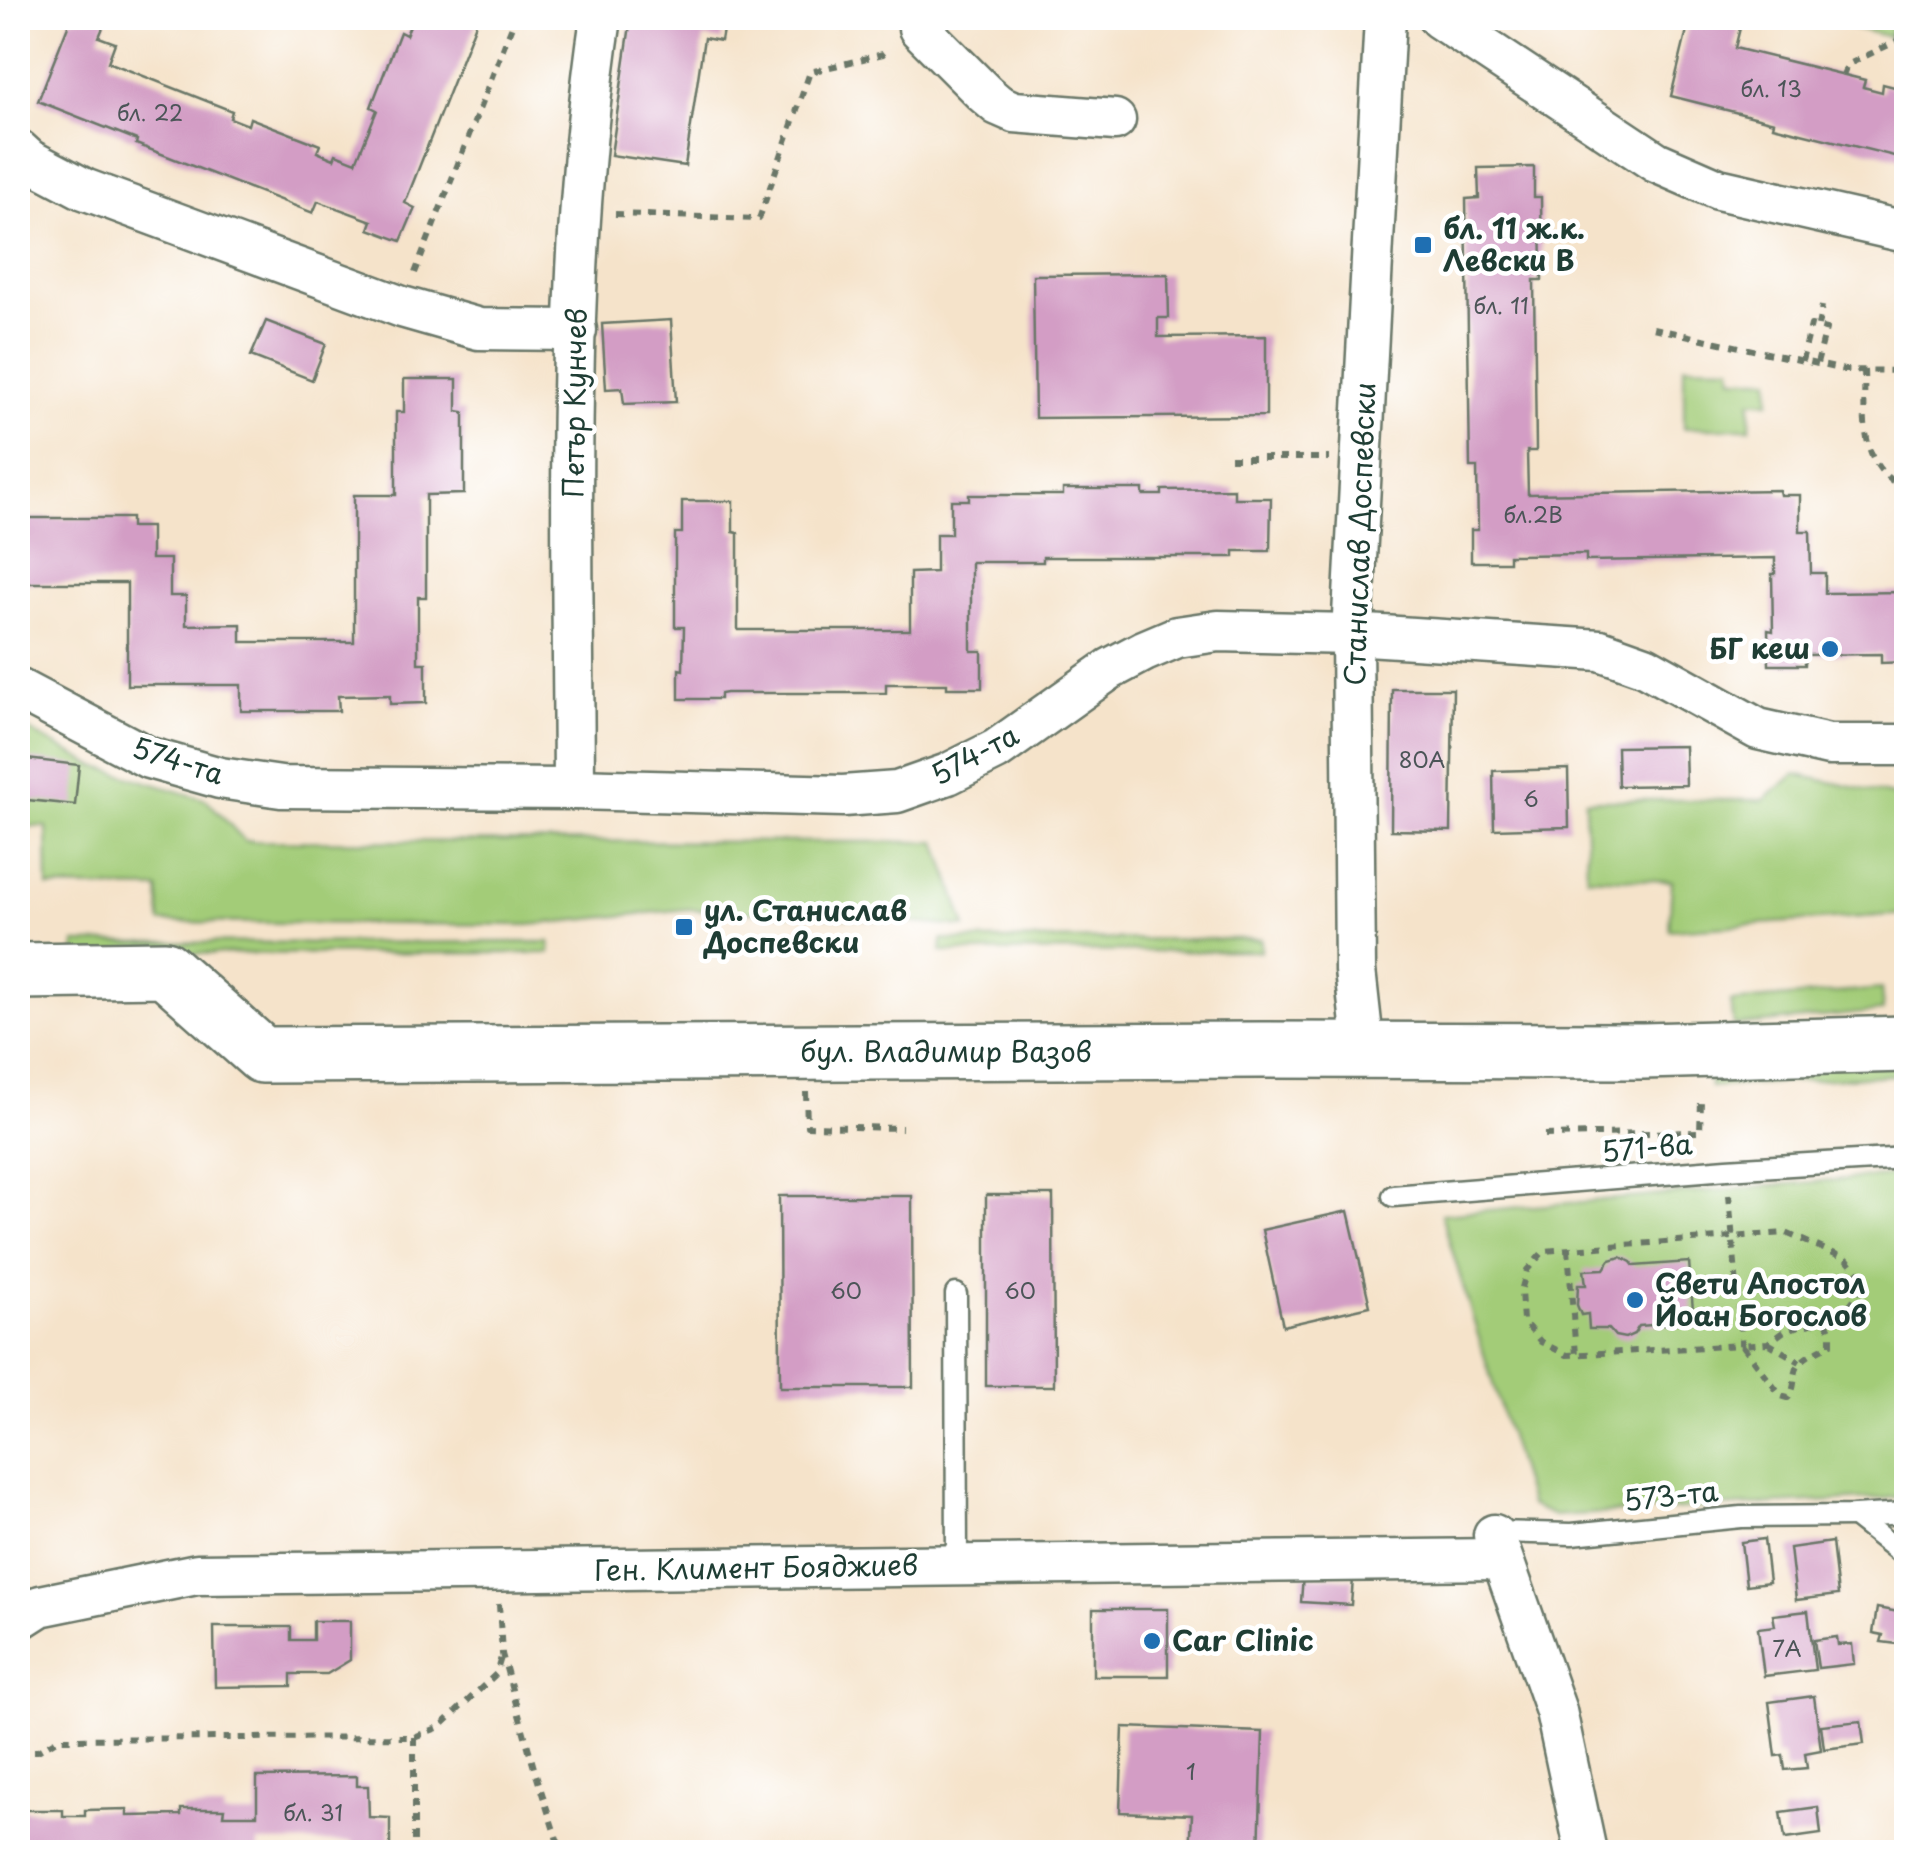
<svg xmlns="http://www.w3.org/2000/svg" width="1924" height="1870" font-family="'Playpen Sans',sans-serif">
<rect width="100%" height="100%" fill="#fff"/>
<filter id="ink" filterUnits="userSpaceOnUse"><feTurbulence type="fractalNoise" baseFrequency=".01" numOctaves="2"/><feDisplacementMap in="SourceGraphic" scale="20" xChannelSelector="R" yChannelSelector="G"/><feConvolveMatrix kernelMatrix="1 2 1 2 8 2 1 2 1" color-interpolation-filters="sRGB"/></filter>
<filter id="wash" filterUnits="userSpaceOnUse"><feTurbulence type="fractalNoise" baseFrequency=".0048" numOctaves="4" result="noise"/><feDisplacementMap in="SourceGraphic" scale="40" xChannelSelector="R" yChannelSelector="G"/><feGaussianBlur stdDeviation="2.25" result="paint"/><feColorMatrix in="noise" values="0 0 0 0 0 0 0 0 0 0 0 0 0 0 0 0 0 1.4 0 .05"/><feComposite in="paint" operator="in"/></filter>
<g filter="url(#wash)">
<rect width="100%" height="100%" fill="#f5e3ca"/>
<g fill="#a3cc78" stroke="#618456" stroke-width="2.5">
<path d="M1819,18H1894L1889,37Z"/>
<path d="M1684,365L1732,366L1733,378H1770V401H1751L1750,428H1684Z"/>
<path d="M18,725L95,766L207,800L245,841L937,842L966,927L802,914L688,909L529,925L161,922L158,889L48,887L47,827L18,826Z"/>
<path d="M1795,774L1906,799V914L1669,930L1672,881L1587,877L1585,800H1764Z"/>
<path d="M1261,939V951L941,952L942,940Z"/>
<path d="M550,942V953L75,954V943Z"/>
<path d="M1881,989L1883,1011L1734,1026L1731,1002Z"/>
<path d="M1906,1059V1074L1710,1087L1709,1072Z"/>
<path d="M1906,1174V1497L1554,1516L1530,1505L1441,1214Z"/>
</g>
<g id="blocks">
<g fill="#d39dc5">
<path d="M71,18H107L99,37L115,43L108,62L232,111L230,118L248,125L250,118L320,145L317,152L334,159L336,154L356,162L377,110L371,107L400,32L406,35L413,18H478L405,203L415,208L401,241L369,229L372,221L318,201L313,213L136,144L137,140L38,101Z"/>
<path d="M631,18H725L721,41L704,38L685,166L611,155Z"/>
<path d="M1690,18H1725L1723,25L1740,28L1735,48L1865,80L1863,87L1882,92L1883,84L1906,90V159L1773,126L1774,122L1671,96Z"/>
<path d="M1534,167V197H1541L1542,280H1534L1536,451H1527L1528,494L1779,490L1780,495H1800V531H1810L1811,573H1825V593L1906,592V662L1881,663V654L1806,655L1805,665H1769L1768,630L1773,631L1772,574H1775V558L1586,561V554L1517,555H1509V562H1471V530H1478L1477,467H1470L1466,199L1479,198L1478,168Z"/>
<path d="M1168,274L1169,318H1158V337L1266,336V416L1035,418L1033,275Z"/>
<path d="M671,320L676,402L624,404L622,388L606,389L602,324Z"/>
<path d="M266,321L326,344L312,380L251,356Z"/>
<path d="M404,379H457V411L464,412V494L426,495V597H418V663H426V703L390,704V695L338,696L339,711H241V685H127V583H18V518H131V527H151V559H170V596H186V625L241,624V642H354V495H396V412H404Z"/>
<path d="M1063,489H1143V495H1162V490L1234,489V498H1271L1270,551H1234V557H1043V562H971V651H982V688H947V684H886V693H726L720,694V699H679V669L683,670L684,627H675V533H682V501H733V532L738,533V630H910V573L936,572V534H951V500H969V495H1063Z"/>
<path d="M1392,689H1453L1451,831L1391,830Z"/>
<path d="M1685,746L1686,785L1618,786L1617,747Z"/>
<path d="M18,758L79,765L75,805L18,799Z"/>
<path d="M1568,769L1569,827L1494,829L1493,771Z"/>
<path d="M986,1195H1053L1054,1386H986Z"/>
<path d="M779,1196H912L913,1387H780Z"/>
<path d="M1348,1211L1370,1306L1283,1326L1262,1230Z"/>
<path d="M1621,1257L1631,1262L1634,1266L1689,1262L1694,1322L1639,1326L1634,1334L1625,1338L1615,1336L1609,1329H1589L1588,1314L1581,1315L1577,1305L1578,1285H1586L1584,1270L1604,1269L1610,1260Z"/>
<path d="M1764,1539L1769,1582L1746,1585L1741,1542Z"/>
<path d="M1832,1542L1838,1595L1796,1600L1790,1548Z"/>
<path d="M1303,1575L1353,1579L1351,1605L1301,1602Z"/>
<path d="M1877,1608L1904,1613L1898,1644L1881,1642L1883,1635L1873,1633Z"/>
<rect x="1093" y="1609" width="75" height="67"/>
<path d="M1808,1611L1815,1670L1764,1676L1758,1628L1775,1626L1773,1615Z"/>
<path d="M313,1621H350V1660L327,1674H291V1686L215,1687L214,1627H291V1640H313Z"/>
<path d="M1837,1637L1838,1645L1852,1644L1854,1664L1818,1668L1814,1640Z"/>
<path d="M1814,1696L1821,1750L1805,1753L1807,1768L1785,1770L1783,1755L1776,1756L1769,1702Z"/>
<path d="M1861,1721L1864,1744L1824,1749L1821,1725Z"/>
<path d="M1123,1727L1263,1732L1259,1852H1190L1192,1815L1120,1812Z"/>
<path d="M1906,1765V1798H1904L1899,1766Z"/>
<path d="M357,1776V1786H368L369,1817L390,1818V1852H352L353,1842L258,1843V1852H18V1810H63V1816H85V1810L127,1809V1816L181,1815V1809H224L223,1815H257V1777Z"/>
<path d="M1818,1807L1821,1834L1785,1839L1781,1812Z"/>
</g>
</g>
</g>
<g filter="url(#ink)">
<use href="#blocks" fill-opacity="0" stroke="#6a7768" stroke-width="2.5"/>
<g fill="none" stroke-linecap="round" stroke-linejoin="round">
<defs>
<g id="service">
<path d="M1393,1196L1727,1169L1906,1158"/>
<path d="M956,1294L957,1565"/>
<path d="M1854,1516L1906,1557"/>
<path d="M1493,1532L1572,1534L1741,1517L1854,1516L1906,1513"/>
<path d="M1891,1852L1906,1851"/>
</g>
<g id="minor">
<path d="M929,18L919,28L984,93L998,105L1014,112L1115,120"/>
<path d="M1439,18L1656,162L1718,189L1906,232"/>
<path d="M18,150L29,160L84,189L402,307L479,329L576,330"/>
<path d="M18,689L149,758L220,778L281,787L574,789L843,796L897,792L948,774L996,750L1110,669L1144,651L1177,637L1218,631L1352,634L1600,650L1645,666L1758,729L1829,745H1906"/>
<path d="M574,789C573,535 563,269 601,18"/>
<path d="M1364,1051L1355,970L1352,634L1385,18"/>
<path d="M1494,1535L1556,1711L1586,1852"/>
<path d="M18,1620L40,1606L197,1574L1501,1559"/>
</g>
<path id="primary" d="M18,971L165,969L262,1055L1261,1050L1643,1051L1906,1044"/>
</defs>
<use href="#service" stroke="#6a7768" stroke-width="25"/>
<use href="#minor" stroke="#6a7768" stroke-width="45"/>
<use href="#primary" stroke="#6a7768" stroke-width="60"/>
<g stroke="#6a7768" stroke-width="6" stroke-dasharray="8 8" stroke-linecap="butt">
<path d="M1904,18L1897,41L1906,52"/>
<path d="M1843,75L1847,65L1897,41"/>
<path d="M615,214L759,219L810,72L883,54L889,49"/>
<path d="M415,273L515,18"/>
<path d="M1818,326L1822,306"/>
<path d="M1653,328L1844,370L1906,371"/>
<path d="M1802,361L1811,325L1826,329L1817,364"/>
<path d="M1864,370C1866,416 1856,464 1904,488L1906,487"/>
<path d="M1230,458H1329"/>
<path d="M1899,502L1904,488"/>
<path d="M806,1092L807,1126L902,1128"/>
<path d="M1545,1135L1700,1132L1701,1101"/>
<path d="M1729,1195L1742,1345L1567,1355L1541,1342L1523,1321L1521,1291L1527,1270L1544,1251L1786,1233L1847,1259L1860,1275V1291L1846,1310L1826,1321L1787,1329L1768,1343L1742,1345"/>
<path d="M1568,1249L1576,1355"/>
<path d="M1768,1343L1800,1362"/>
<path d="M1743,1346L1781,1396L1788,1398C1798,1387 1791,1371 1802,1361C1809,1354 1822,1349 1831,1344V1332L1826,1321"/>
<path d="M499,1604L502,1654L534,1768L557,1840L565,1852"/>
<path d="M414,1737V1852"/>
<path d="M18,1751H38L58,1739L414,1737L440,1727L496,1674L502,1654"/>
</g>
<use href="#service" stroke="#fff" stroke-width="20"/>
<use href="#minor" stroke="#fff" stroke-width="40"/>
<use href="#primary" stroke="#fff" stroke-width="55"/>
</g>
</g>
<g fill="#1f6fb2" stroke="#fff" stroke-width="4">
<rect x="1413" y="235" width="20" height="20" rx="5"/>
<circle cx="1830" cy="649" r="10"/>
<rect x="674" y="917" width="20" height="20" rx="5"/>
<circle cx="1635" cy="1300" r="10"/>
<circle cx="1152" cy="1641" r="10"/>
</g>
<g text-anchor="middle" stroke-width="9" stroke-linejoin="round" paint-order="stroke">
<g font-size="22" fill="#4c5558">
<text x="1771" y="97">бл. 13</text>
<text x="150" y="121">бл. 22</text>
<text x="1501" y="314">бл. 11</text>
<text x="1533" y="523">бл.2В</text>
<text x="1422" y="768">80А</text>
<text x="1531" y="807">6</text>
<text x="846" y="1299">60</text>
<text x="1020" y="1299">60</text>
<text x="1787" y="1657">7А</text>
<text x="1191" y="1780">1</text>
<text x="313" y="1821">бл. 31</text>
</g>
<g font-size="28" font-weight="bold" fill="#1f3d34" stroke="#fff" text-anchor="start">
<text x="1443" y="239">бл. 11 ж.к.<tspan x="1443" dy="32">Левски В</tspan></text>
<text x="1810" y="659" text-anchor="end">БГ кеш</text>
<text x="704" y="921">ул. Станислав<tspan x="704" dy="32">Доспевски</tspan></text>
<text x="1655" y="1294">Свети Апостол<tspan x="1655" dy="32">Йоан Богослов</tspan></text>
<text x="1172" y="1651">Car Clinic</text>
</g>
<g font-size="28" fill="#1f3d34" stroke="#fff">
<text transform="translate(575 403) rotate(-89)" y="10">Петър Кунчев</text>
<text transform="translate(1360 534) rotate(-88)" y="10">Станислав Доспевски</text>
<text transform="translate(975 755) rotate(-28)" y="10">574-та</text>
<text transform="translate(178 761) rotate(18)" y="10">574-та</text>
<text x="946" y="1062">бул. Владимир Вазов</text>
<text transform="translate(1647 1148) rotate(-5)" y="10">571-ва</text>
<text transform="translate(1671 1496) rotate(-6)" y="10">573-та</text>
<text transform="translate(756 1568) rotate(-1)" y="10">Ген. Климент Бояджиев</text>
</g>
</g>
<rect width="1924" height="1870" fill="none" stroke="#fff" stroke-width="60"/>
</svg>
